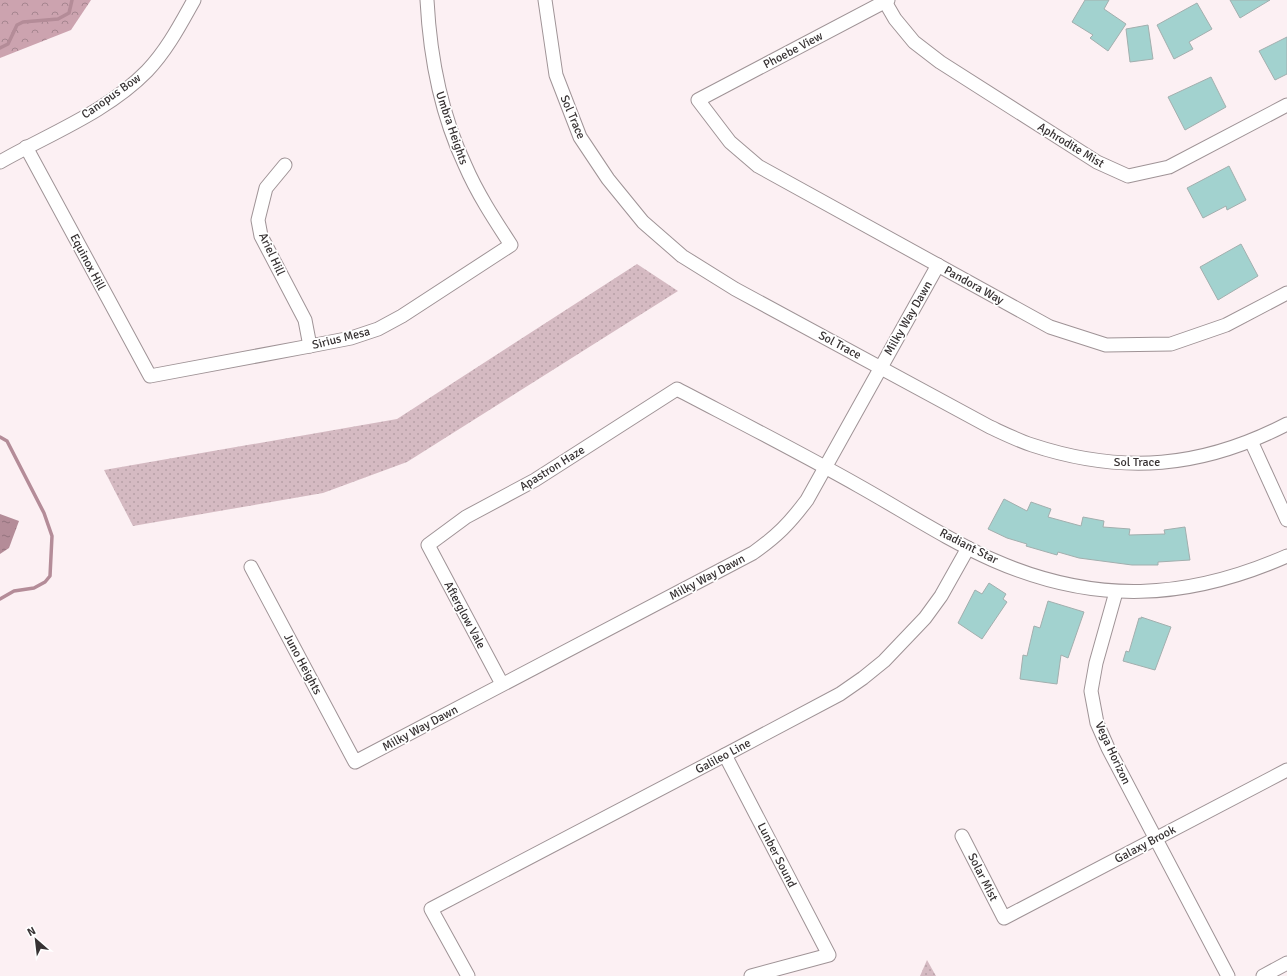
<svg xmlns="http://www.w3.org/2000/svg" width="1287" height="976" font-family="Signika,sans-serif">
<defs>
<pattern id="grass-dots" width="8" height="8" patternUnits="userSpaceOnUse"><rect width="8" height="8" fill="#d5bac2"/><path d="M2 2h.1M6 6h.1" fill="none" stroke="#b7a0a7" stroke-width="1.8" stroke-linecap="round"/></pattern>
<pattern id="forest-crowns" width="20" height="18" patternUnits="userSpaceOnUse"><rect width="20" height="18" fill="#cca3af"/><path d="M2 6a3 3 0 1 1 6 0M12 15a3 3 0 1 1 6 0" fill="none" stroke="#a6858f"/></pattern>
<pattern id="water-ripples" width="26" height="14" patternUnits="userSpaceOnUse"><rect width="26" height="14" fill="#b48c98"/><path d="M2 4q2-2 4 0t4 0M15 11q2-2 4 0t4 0" fill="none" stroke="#93737d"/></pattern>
</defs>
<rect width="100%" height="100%" fill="#fcf0f3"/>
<g fill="url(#grass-dots)">
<path d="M637,264L678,291L407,462L323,493L133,526L104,470L397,419Z"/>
<path d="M927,960L936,976H920Z"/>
</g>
<path fill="url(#forest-crowns)" d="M0,0H91L71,30L0,58Z"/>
<path fill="url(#water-ripples)" d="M0,514L19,521L9,548L0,554Z"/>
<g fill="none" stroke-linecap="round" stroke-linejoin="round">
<g stroke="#b48c98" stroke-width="3.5">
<path d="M0,48L8,44L17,25L23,22L58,19L69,13L72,0"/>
<path d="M0,437L7,441L44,513L52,536L50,576L45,582L34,588L14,591L0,599"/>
</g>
</g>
<g fill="#a2d2cf" stroke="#a2afae">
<path d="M1085,0H1109L1104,9L1126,24L1108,51L1090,38L1093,35L1072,22Z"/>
<path d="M1230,0H1270L1240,18Z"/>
<path d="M1197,3L1212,29L1189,42L1193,49L1174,59L1157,25Z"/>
<path d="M1148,25L1153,59L1130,62L1126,29Z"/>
<path d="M1287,37V74L1275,80L1259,51Z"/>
<path d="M1211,77L1226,107L1185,130L1168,97Z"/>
<path d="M1229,166L1246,200L1227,210L1226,206L1203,218L1187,188Z"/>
<path d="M1241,244L1258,276L1218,300L1200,267Z"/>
<path d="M1004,499L1027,511L1031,502L1051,509L1048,517L1081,526L1083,517L1104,521L1103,527L1130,529L1129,535L1165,534L1164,530L1185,527L1190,560L1158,562V565H1132L1079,558L1058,552L1057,555L1026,546L1027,544L1007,538L988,529Z"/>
<path d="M989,583L1006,594L1003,599L1007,602L982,639L958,623L975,590L982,594Z"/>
<path d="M1048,601L1084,612L1068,658L1061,655L1057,684L1020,679L1023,655L1027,656L1034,626L1040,628Z"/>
<path d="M1141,617L1171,627L1155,670L1123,661L1126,651L1129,652L1139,618L1141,619Z"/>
</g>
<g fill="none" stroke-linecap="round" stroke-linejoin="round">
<defs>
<g id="minor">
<path d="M545,0L556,75L580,137L608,179L643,222L682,256L735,289L990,427C1003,433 1017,440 1032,445C1123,475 1202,468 1287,424"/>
<path d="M884,0L895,19L914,42L940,62L1097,162L1128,176L1169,167L1287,105"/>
<path d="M888,0L698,100L730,142L758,166L1050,327L1106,345L1171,344L1226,325L1287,293"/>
<path d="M26,147L150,376L310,346L351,338L378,329L402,316L511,245C494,219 477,193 465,165C441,114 430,57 427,0"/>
<path d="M0,162C49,134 107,112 147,71C167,50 180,25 194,0"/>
<path d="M285,165L266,188L258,220L261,236L305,320L310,346"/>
<path d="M1251,441L1287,520"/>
<path d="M251,567L355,762L753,553C777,536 789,524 807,500L938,265"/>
<path d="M1116,592L1096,663L1091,691L1097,723L1108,748L1228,976"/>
<path d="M502,684L428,545L466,517L535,480L677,389C738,421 799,452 859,486C902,510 949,541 993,560C1095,605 1187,600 1287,556"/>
<path d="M725,755L829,955L751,976"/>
<path d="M962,836L1004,918L1287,770"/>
<path d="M468,976L431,909L725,755L840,694L863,678L884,661L925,618L941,596L968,548"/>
<path d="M1263,976L1287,963"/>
</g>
</defs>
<use href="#minor" stroke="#9f9396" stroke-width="15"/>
<use href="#minor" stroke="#fff" stroke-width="13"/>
</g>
<g text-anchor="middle" stroke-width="3.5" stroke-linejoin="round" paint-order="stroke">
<g font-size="12" fill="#373233" stroke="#fff">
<text transform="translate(793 50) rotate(-28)" y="4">Phoebe View</text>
<text transform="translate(111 96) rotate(-35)" y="4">Canopus Bow</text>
<text transform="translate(573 117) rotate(67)" y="4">Sol Trace</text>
<text transform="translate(452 128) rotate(71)" y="4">Umbra Heights</text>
<text transform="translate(1071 145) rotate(31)" y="4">Aphrodite Mist</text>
<text transform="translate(272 254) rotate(65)" y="4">Ariel Hill</text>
<text transform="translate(88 262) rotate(62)" y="4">Equinox Hill</text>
<text transform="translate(974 285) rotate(29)" y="4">Pandora Way</text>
<text transform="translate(908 318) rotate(-60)" y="4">Milky Way Dawn</text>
<text transform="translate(341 338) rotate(-14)" y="4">Sirius Mesa</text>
<text transform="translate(840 345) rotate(28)" y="4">Sol Trace</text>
<text x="1137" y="466">Sol Trace</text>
<text transform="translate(552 468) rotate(-32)" y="4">Apastron Haze</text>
<text transform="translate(969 546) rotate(27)" y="4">Radiant Star</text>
<text transform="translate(707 577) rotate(-28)" y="4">Milky Way Dawn</text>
<text transform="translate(465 615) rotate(62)" y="4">Afterglow Vale</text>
<text transform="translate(303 664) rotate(62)" y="4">Juno Heights</text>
<text transform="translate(420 728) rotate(-28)" y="4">Milky Way Dawn</text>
<text transform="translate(1113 753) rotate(65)" y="4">Vega Horizon</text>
<text transform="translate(723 756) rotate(-28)" y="4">Galileo Line</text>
<text transform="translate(1145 844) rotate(-28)" y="4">Galaxy Brook</text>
<text transform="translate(777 855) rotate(63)" y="4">Lunber Sound</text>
<text transform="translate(983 877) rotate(63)" y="4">Solar Mist</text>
</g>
</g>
<g transform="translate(36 940) rotate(332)" stroke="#ffffff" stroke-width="3" paint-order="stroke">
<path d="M0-3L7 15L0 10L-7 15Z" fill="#373233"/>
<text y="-6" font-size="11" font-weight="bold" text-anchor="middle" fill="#373233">N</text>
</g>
</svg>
